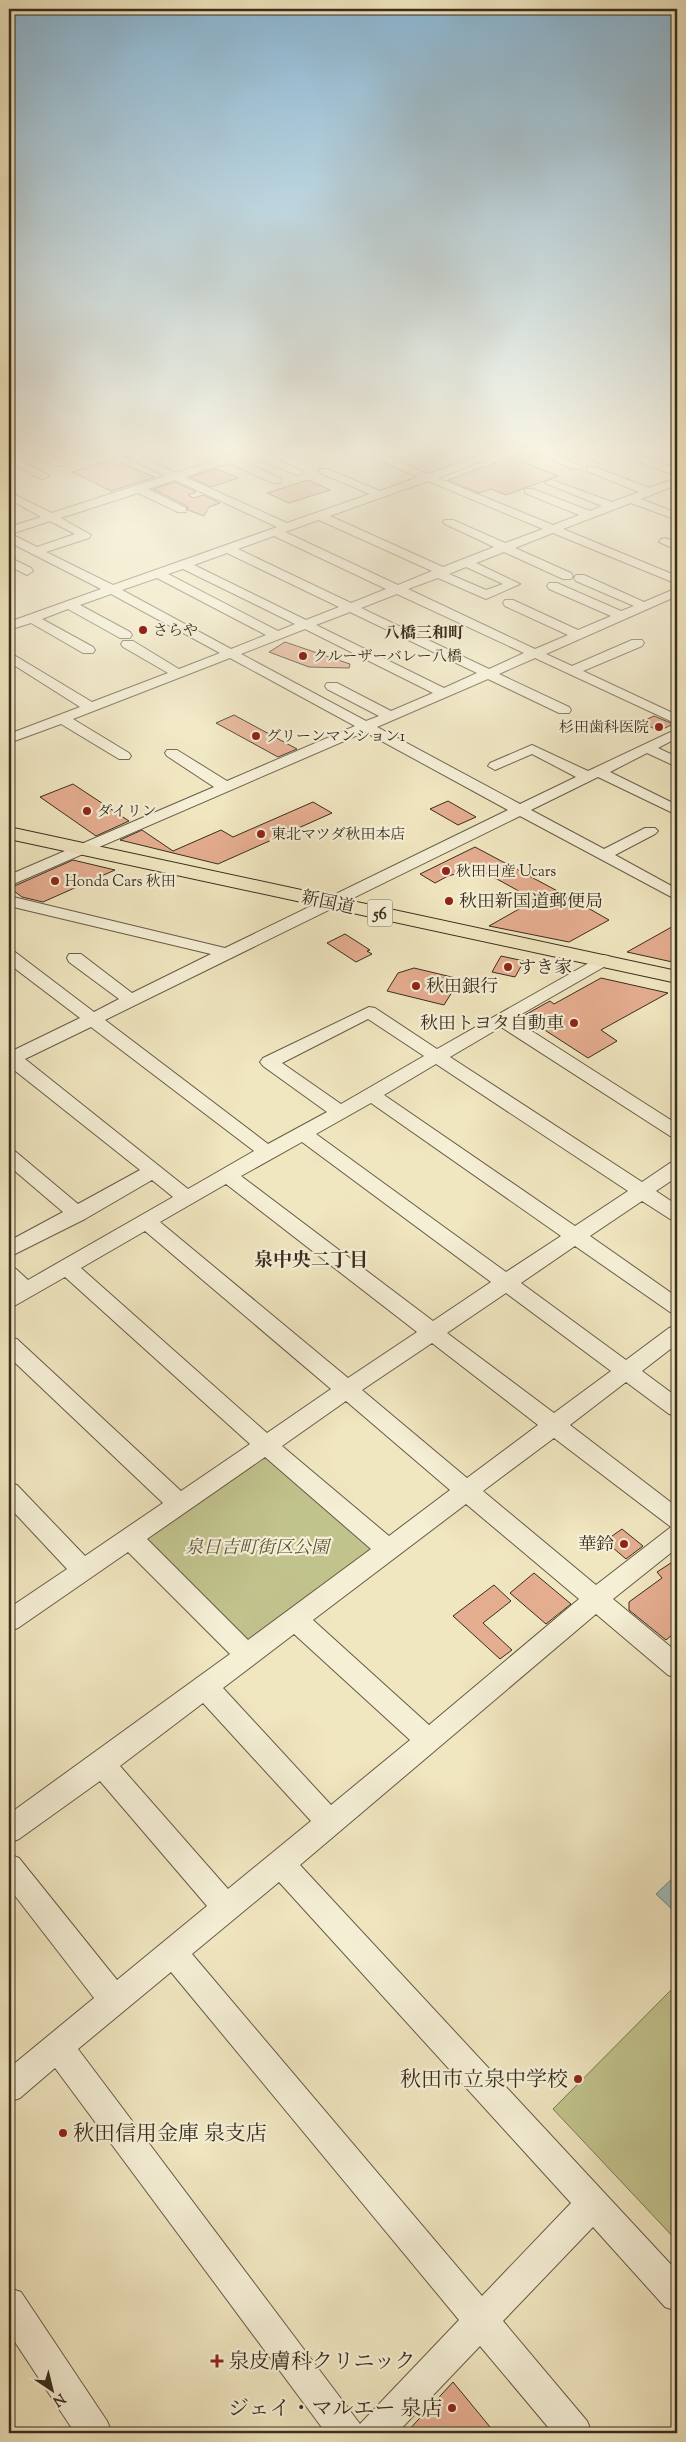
<svg xmlns="http://www.w3.org/2000/svg" width="686" height="2442" font-family="'Sorts Mill Goudy','Noto Serif JP',serif">
<rect width="100%" height="100%" fill="#f0e6c0"/>
<filter id="stains"><feTurbulence type="fractalNoise" baseFrequency=".004" numOctaves="4"/><feColorMatrix values="0 0 0 0 .2 0 0 0 0 .09 0 0 0 0 .02 0 0 0 .5 -.17"/></filter>
<radialGradient id="worn" r=".72"><stop offset=".6" stop-color="#630" stop-opacity="0"/><stop offset="1" stop-color="#630" stop-opacity=".3"/></radialGradient>
<g fill="#c1c38d" stroke="#7d7856">
<path d="M265,1456L374,1545L373,1552L252,1641L241,1640L146,1545L147,1535Z"/>
<path d="M677,1984V2241L553,2109Z"/>
</g>
<path fill="#9dbebb" stroke="#75847c" d="M677,1874V1914L656,1894Z"/>
<g fill="#e5ad90" stroke="#392d1e">
<path d="M511,457L558,476L506,495L491,489L479,493L448,480Z"/>
<path d="M108,461L117,465L121,463L155,477L111,491L72,472Z"/>
<path d="M217,469L238,478L211,487L190,477Z"/>
<path d="M308,480L330,490L289,503L267,493Z"/>
<path d="M175,482L196,492L188,495L194,498L203,495L220,503L209,507L204,516L188,510L187,506L153,489Z"/>
<path d="M285,642L350,664L349,668L309,667L269,652Z"/>
<path d="M234,715L297,749L278,757L216,723Z"/>
<path d="M654,716L673,724L659,731L641,722Z"/>
<path d="M73,784L129,821L96,836L40,797Z"/>
<path d="M448,801L476,817L458,825L430,809Z"/>
<path d="M313,802L332,813L218,864L120,840L142,830L173,851L221,830L233,837Z"/>
<path d="M475,847L565,895L572,909L581,904L609,920L569,942L489,926L535,900L477,868L448,876L435,883L420,874Z"/>
<path d="M73,860L115,870L43,902L22,897L10,888Z"/>
<path d="M677,924V963L627,952Z"/>
<path d="M345,934L370,950L367,951L372,954L356,962L327,943Z"/>
<path d="M501,956L524,961L515,977L492,972Z"/>
<path d="M414,968L460,979L444,1005L387,991L398,973Z"/>
<path d="M601,978L668,993L601,1030L617,1041L588,1058L523,1016L550,1001L554,1004Z"/>
<path d="M622,1529L643,1546L626,1559L605,1541Z"/>
<path d="M677,1559V1631L666,1640L629,1610V1602L662,1578L657,1572Z"/>
<path d="M534,1573L571,1604L546,1624L510,1593Z"/>
<path d="M494,1585L511,1601L483,1623L512,1650L500,1659L453,1616Z"/>
<path d="M453,2382L495,2433H406Z"/>
</g>
<g fill="none" stroke-linecap="round" stroke-linejoin="round">
<defs>
<g id="minor">
<path d="M24,449H38L65,464L63,466H55Z"/>
<path d="M110,449H125L176,473L219,459L202,449H217L230,455L248,449H265L261,452L304,472L298,475L294,474L251,456L239,459L281,479V483H273L228,463L185,477L287,523L370,494L320,473V469H328L380,491L418,477L354,449H369L428,474L497,449H513L438,478L553,525L579,515L525,493V489H533L590,511L602,506L545,483L551,480L555,481L612,502L639,492L587,471V467H595L649,488L677,478V485L641,499L677,513V520L631,503L563,529L677,576V584L553,533L515,548L571,573L573,576L571,579H563L504,552L476,563L520,584L486,599L438,578L408,589L535,649L568,635L505,606L503,603L505,600H513L578,630L611,616L549,589L547,586L549,583H557L621,611L634,606L576,581L574,578L576,575H584L644,602L677,588V596L546,654L572,666L632,640H642L644,643L642,646L583,671L677,715V724L535,658L499,674L569,707L571,710L569,713H559L488,679L377,727L520,804L576,777L532,754L495,770L488,766L490,763L532,745L588,771L677,729V738L658,748L677,757V767L647,753L610,772L677,805V815L598,777L531,810L604,849L645,828H655L658,831L655,834L615,855L677,889V900L520,816L105,1020L268,1144L327,1112L263,1066L260,1062L263,1058L369,1007L375,1008L437,1049L603,955L609,956L611,960L609,964L513,1019L677,1124V1138L670,1136L501,1027L450,1057L642,1182L670,1163L677,1162V1177L656,1191L677,1205V1221L670,1219L642,1201L590,1236L677,1297V1314L670,1312L575,1246L521,1283L626,1360L669,1328L677,1325V1344L642,1371L677,1397V1416L669,1414L626,1382L570,1425L677,1507V1548L613,1599L677,1652V1678L668,1675L596,1614L300,1865L677,2271V2311L665,2307L593,2227L503,2321L587,2421L592,2433H553L480,2346L397,2433H326L55,2068L20,2098L9,2102V2068L94,1998L9,1888V1854L19,1858L117,1980L207,1906L100,1781L19,1839L9,1843V1814L230,1654L128,1552L18,1628L9,1631V1608L67,1569L9,1507V1483L17,1485L85,1556L163,1503L9,1357V1337L17,1339L181,1491L250,1444L65,1277L16,1305L9,1307V1291L12,1289L9,1286V1267L16,1269L28,1280L173,1197L152,1180L85,1219L9,1257V1241L63,1212L9,1166V1150L16,1152L78,1204L140,1170L9,1066V1051H12L80,1018L9,964V951L15,952L94,1012L119,999L69,962L67,958L69,954H81L132,993L211,954L9,906V896L225,948L508,810L365,732L9,886V875L214,787L167,756L165,753L167,750H177L227,781L355,726L230,658L73,719L129,753L131,756L129,759H119L61,724L9,743V734L80,707L9,662V652L92,702L168,673L123,647L121,644L123,641H133L179,669L220,653L111,594L80,605L130,632L132,635L130,638H120L68,609L42,619L93,647L95,650L93,653H83L31,623L9,630V622L101,589L9,542V527L41,517L9,499V492L52,513L165,476ZM175,480L277,527L113,585L46,552L89,538L91,535L61,518L138,493L178,512H186V508L148,489ZM428,481L543,529L505,543L453,520H445L443,522L445,524L494,547L443,567L330,516ZM319,520L432,571L398,585L285,532ZM50,521L75,534L37,547L11,534ZM274,536L386,589L351,603L238,549ZM227,553L339,607L306,620L194,565ZM466,567L503,584L486,590L449,574ZM183,569L295,624L278,631L168,574ZM157,578L266,635L231,649L122,590ZM397,594L524,653L489,669L361,608ZM350,612L477,673L444,688L316,625ZM305,629L433,693L391,711L337,683H327L325,686L327,689L379,716L366,721L241,654ZM368,1019L424,1056L341,1104L282,1063ZM91,1027L254,1151L188,1189L25,1059ZM436,1064L628,1191L575,1226L384,1095ZM371,1103L561,1236L506,1272L316,1134ZM302,1142L491,1282L433,1321L241,1176ZM226,1184L417,1332L348,1378L160,1222ZM145,1231L331,1389L267,1433L81,1268ZM506,1293L611,1371L554,1413L447,1333ZM432,1343L538,1425L467,1478L362,1390ZM346,1401L450,1490L389,1536L282,1446ZM554,1438L671,1527L596,1585L483,1491ZM265,1457L371,1549L248,1640L147,1539ZM466,1504L579,1599L429,1725L313,1620ZM294,1634L410,1740L331,1805L223,1688ZM203,1703L311,1821L228,1889L120,1766ZM279,1882L571,2203L482,2296L192,1954ZM171,1972L459,2320L360,2424L78,2049Z"/>
<path d="M277,449H291L310,460L309,462H301Z"/>
<path d="M526,449H542L583,467L581,469H573Z"/>
<path d="M569,449H584L609,461L604,464L600,463Z"/>
<path d="M627,451L677,469V476L623,456V452Z"/>
<path d="M9,455L47,474L49,476L43,479L39,478L9,462Z"/>
<path d="M665,538L677,542V550L659,542L661,539Z"/>
<path d="M9,557L31,568L33,571L27,575L9,566Z"/>
<path d="M9,2288L21,2292L107,2421L112,2433H75L9,2333Z"/>
</g>
<path id="major" d="M9,827L677,971V983L9,839Z"/>
</defs>
<use href="#minor" stroke="#675b46" stroke-width="2"/>
<use href="#major" stroke="#392d1e" stroke-width="2"/>
<use href="#minor" fill="#f5efd6" fill-rule="evenodd"/>
<use href="#major" fill="#f0e6c0" fill-rule="evenodd"/>
</g>
<linearGradient id="sky" x2="0" y2="1"><stop stop-color="#8ab8d6"/><stop offset="0.57" stop-color="#f8f4e3"/><stop offset="1" stop-color="#f8f4e3" stop-opacity="0"/></linearGradient>
<rect width="686" height="791" fill="url(#sky)"/>
<g fill="#8f2418" stroke="#f5efd6" stroke-width="2">
<circle cx="143" cy="630" r="5"/>
<circle cx="303" cy="656" r="5"/>
<circle cx="659" cy="727" r="5"/>
<circle cx="256" cy="736" r="5"/>
<circle cx="87" cy="811" r="5"/>
<circle cx="261" cy="834" r="5"/>
<circle cx="446" cy="871" r="5"/>
<circle cx="55" cy="881" r="5"/>
<circle cx="449" cy="901" r="5"/>
<circle cx="508" cy="967" r="5"/>
<circle cx="416" cy="986" r="5"/>
<circle cx="574" cy="1023" r="5"/>
<circle cx="624" cy="1544" r="5"/>
<circle cx="578" cy="2079" r="5"/>
<circle cx="63" cy="2133" r="5"/>
<path d="M214.5 2353.5h5v5h5v5h-5v5h-5v-5h-5v-5h5z"/>
<circle cx="452" cy="2408" r="5"/>
</g>
<g text-anchor="middle" stroke-width="4.5" stroke-linejoin="round" paint-order="stroke">
<g font-size="15" fill="#392d1e" stroke="#f5efd6" text-anchor="start">
<text x="153" y="635">さらや</text>
<text x="313" y="661">クルーザーバレー八橋</text>
<text x="649" y="732" text-anchor="end">杉田歯科医院</text>
<text x="266" y="741">グリーンマンション1</text>
<text x="97" y="816">ダイリン</text>
<text x="271" y="839">東北マツダ秋田本店</text>
<text x="456" y="876">秋田日産 Ucars</text>
<text x="65" y="886">Honda Cars 秋田</text>
</g>
<g font-size="16" font-weight="bold" fill="#392d1e" stroke="#f5efd6">
<text x="424" y="638">八橋三和町</text>
</g>
<rect fill="#f5efd6" stroke="#716755" stroke-width="1" x="367.5" y="899.5" width="25" height="27" rx="4"/>
<g font-size="16" font-weight="bold" fill="#392d1e">
<text x="380" y="919">56</text>
</g>
<g font-size="18" fill="#392d1e" stroke="#f5efd6" text-anchor="start">
<text x="459" y="907">秋田新国道郵便局</text>
<text x="518" y="973">すき家</text>
<text x="426" y="992">秋田銀行</text>
<text x="564" y="1029" text-anchor="end">秋田トヨタ自動車</text>
<text x="614" y="1550" text-anchor="end">華鈴</text>
</g>
<g font-size="18" fill="#392d1e" stroke="#f5efd6">
<text transform="translate(328 902) rotate(12)" y="6">新国道</text>
</g>
<g font-size="18" font-style="italic" fill="#5b523a" stroke="#f5efd6">
<text x="257" y="1553">泉日吉町街区公園</text>
</g>
<g font-size="19" font-weight="bold" fill="#392d1e" stroke="#f5efd6">
<text x="311" y="1266">泉中央二丁目</text>
</g>
<g font-size="21" fill="#392d1e" stroke="#f5efd6" text-anchor="end">
<text x="568" y="2086">秋田市立泉中学校</text>
<text x="73" y="2140" text-anchor="start">秋田信用金庫 泉支店</text>
<text x="228" y="2368" text-anchor="start">泉皮膚科クリニック</text>
<text x="442" y="2415">ジェイ・マルエー 泉店</text>
</g>
</g>
<rect width="686" height="2442" fill="none" stroke="#f0e6c0" stroke-width="30"/>
<rect x="10" y="10" width="666" height="2422" fill="none" stroke="#392d1e" stroke-width="2.5"/>
<rect x="15" y="15" width="656" height="2412" fill="none" stroke="#392d1e"/>
<g transform="translate(52 2390) rotate(145)" stroke="#f5efd6" stroke-width="4" paint-order="stroke">
<path d="M0-4L9 19L0 12L-9 19Z" fill="#392d1e"/>
<text y="-8" font-size="14" font-weight="bold" text-anchor="middle" fill="#392d1e">N</text>
</g>
<rect width="100%" height="100%" filter="url(#stains)"/>
<rect width="100%" height="100%" fill="url(#worn)"/>
</svg>
